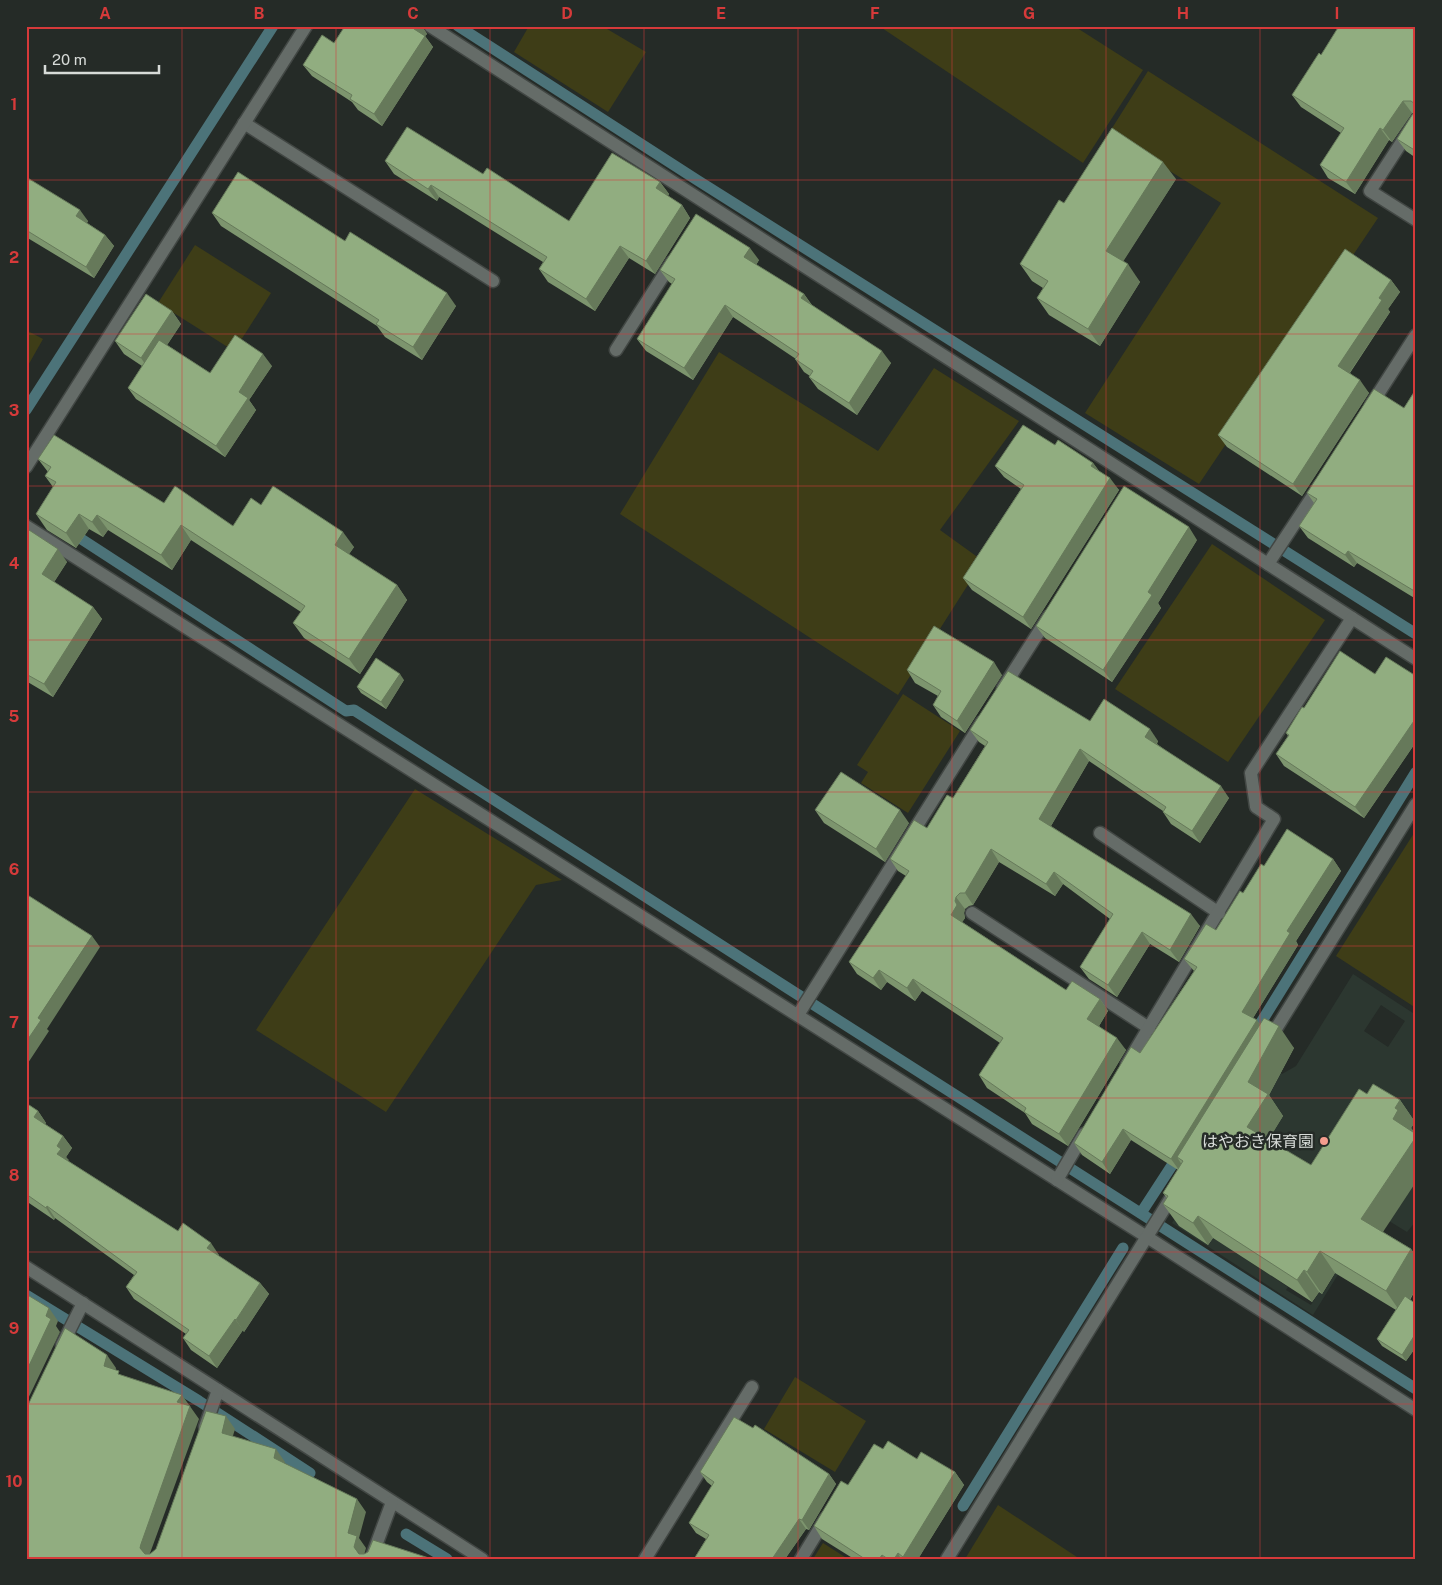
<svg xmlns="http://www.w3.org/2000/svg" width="1442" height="1585" font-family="'Public Sans','Noto Sans JP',sans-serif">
<rect width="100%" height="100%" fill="#252b27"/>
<path fill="#2c3730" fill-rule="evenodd" d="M1353,974L1416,1015V1149L1400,1206L1416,1182V1221L1407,1232L1376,1213L1313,1315L1172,1223L1267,1065L1282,1074L1296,1066ZM1381,1005L1405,1021L1388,1047L1364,1031ZM1323,1192L1365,1225L1323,1293L1319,1292L1311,1305L1286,1290L1288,1287L1213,1238L1208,1245L1179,1225Z"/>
<g fill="#3e3d17">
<path d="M529,26H602L646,52L608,112L514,52Z"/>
<path d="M879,26H1074L1143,70L1083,163Z"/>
<path d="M1148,71L1378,218L1199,484L1085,413L1221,203L1109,133Z"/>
<path d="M195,245L271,293L234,351L158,303Z"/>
<path d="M26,330L43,339L26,369Z"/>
<path d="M719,352L878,451L934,368L1019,421L940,530L983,561L898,695L620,514Z"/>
<path d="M1212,544L1325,620L1228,762L1115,689Z"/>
<path d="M903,694L960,731L908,813L861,783L868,772L857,765Z"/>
<path d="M415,789L562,880L536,885L386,1112L256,1030Z"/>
<path d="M1416,830V1008L1336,956Z"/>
<path d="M795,1377L866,1421L835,1472L764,1429Z"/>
<path d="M998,1505L1080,1559H965Z"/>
<path d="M823,1543L848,1559H813Z"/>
</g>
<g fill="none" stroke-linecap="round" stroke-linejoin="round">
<g stroke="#4c7379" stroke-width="11">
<path d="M458,26L697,180L1416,634"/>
<path d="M26,410L273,26"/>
<path d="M69,531L346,711L354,710C498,801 642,895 786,987C995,1122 1206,1254 1416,1389"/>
<path d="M1257,1029L1416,772"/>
<path d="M1141,1213L1180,1153"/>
<path d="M26,1295L199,1401L310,1473"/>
<path d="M963,1506L1123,1248"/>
<path d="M406,1534L447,1559"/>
</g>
<defs>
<g id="service">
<path d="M645,1559L752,1387"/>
<path d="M801,1559L826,1518"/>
</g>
<g id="minor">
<path d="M430,26L1416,659"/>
<path d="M1416,120L1370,191L1416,220"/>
<path d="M244,123L493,281"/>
<path d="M616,350L672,262"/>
<path d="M1371,405L1416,335"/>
<path d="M26,526L1147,1237L1416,1410"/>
<path d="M1268,564L1320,485"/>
<path d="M1003,688L1049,616"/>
<path d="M1100,833L1219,913"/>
<path d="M972,913L1149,1028"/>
<path d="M798,1015L982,722"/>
<path d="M1269,1040L1416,804"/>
<path d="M1127,1064L1274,819L1256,807L1251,773L1352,618"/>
<path d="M1057,1180L1084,1134"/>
<path d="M26,1267L482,1559"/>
<path d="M62,1345L83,1303"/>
<path d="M205,1427L218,1390"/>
<path d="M371,1559L392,1502"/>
<path d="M947,1559L1174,1193"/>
</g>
<path id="tertiary" d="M26,467L306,26"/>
</defs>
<use href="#service" stroke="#424744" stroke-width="15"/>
<use href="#minor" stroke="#424744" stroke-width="15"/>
<use href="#tertiary" stroke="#424744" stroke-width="15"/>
<use href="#service" stroke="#656c68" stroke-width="12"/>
<use href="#minor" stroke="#656c68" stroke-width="12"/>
<use href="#tertiary" stroke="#656c68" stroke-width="12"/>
</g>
<g fill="#7d956e">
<path d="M345,26H423V28L427,34L425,36L433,47L382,126L358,110L352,102L312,76L303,65L334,43Z"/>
<path d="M1416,26V158L1406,151L1397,139L1414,113H1412L1392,142L1389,140L1355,194L1328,178L1320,165L1341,133L1301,107L1292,95L1321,55Z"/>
<path d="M385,161L483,174L569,221L660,182L669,194L668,196L682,205L690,218L655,274L629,258L595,311L548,282L539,269L543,262L439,197L437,201L394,174Z"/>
<path d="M26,177L88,221L87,223L105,235L114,246L94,278L26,237Z"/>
<path d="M1176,179L1123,261L1140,282L1100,346L1049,315L1037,298L1043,288L1032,281L1020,264L1064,203Z"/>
<path d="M212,213L345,241L456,306L422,360L385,337L377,326L221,226Z"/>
<path d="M759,260L756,265L804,294L812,305L891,363L857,415L818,389L809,377L810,376L804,372L795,359H796L733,317L693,380L646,351L637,339L672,284L669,282L660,270Z"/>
<path d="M1391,280L1400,292L1388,309L1390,312L1350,373L1369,393L1302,496L1227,447L1218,435Z"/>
<path d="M172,311L181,324L167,345L210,373L272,366L249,400L256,410L225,457L136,399L128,388L142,366L124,354L115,341Z"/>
<path d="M1416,389V599L1357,563L1354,567L1308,538L1299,526L1314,503L1307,493L1404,408Z"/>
<path d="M1055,445L1093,463L1099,471L1119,490L1031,629L972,590L963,578L1021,489L1004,477L995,466Z"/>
<path d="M38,459L164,503L233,526L261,505L354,547L349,554L397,585L407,600L360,674L304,638L293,623L301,612L191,540L172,570L108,530L103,537L89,529L76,548L47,530L36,514L53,487L45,476L48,472Z"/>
<path d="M26,534L67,562L54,582L93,607L102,619L53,697L26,681Z"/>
<path d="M1197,540L1158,603L1161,608L1112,682L1045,638L1036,626Z"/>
<path d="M907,670L1002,675L965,733L941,717L933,705L938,696L915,683Z"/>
<path d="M1375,674L1416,676V742L1364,818L1284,766L1276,754L1288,736L1286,733L1304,708Z"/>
<path d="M404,680L386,709L361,693L357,687Z"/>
<path d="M1090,721L1158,741L1157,744L1229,798L1200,843L1171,824L1163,812V811L1089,761L1051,826L1200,926L1179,962L1150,944L1117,997L1089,979L1080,967L1110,919L1063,884L1055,896L999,862L973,905L969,906L965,909L964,913L965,918L962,922L1066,990L1100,999L1108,1011L1099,1026L1126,1050L1068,1146L1032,1124L1025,1113L987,1088L979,1075L1000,1043L922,991L915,1001L887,982L881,990L857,974L849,962L906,876L898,871L890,859L927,828L953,798L985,746L979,742L970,730Z"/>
<path d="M815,810L909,823L885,862L824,823Z"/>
<path d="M1333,859L1341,871L1296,941L1298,945L1253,1018L1260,1024L1294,1048L1269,1095L1283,1116L1268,1140L1311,1165L1367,1094L1400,1100L1415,1122L1411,1128L1414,1132L1383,1232L1411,1249L1416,1256V1289L1410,1300L1416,1304V1347L1406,1361L1382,1346L1377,1339L1396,1310L1335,1273L1322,1294L1319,1292L1312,1302L1213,1238L1208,1245L1179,1226L1163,1204L1167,1198L1163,1193L1178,1170L1131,1140L1110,1174L1082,1155L1074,1143L1140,1053L1194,971L1184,959L1216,930L1264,866Z"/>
<path d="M26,1103L38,1111L46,1123L45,1124L63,1136L72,1148L66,1157L68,1161L178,1231L219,1255V1256L260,1283L269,1294L244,1332L243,1330L217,1368L191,1350L183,1338L186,1334L134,1299L126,1287L134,1275L55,1218L54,1220L26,1201Z"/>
<path d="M883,1449L917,1459L955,1472L964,1485L918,1559H854L822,1539L814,1526L848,1485Z"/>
<path d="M700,1472L829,1474L836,1484L809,1530L806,1529L785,1559H694L706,1539L696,1533L689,1523L712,1486L707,1482Z"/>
</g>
<g fill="#66795a">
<path d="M416,26H423V28L427,34L425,36L433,47L382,126L374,114Z"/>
<path d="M1403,101L1412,113L1392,142L1383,130Z"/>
<path d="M1380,128L1389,140L1355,194L1346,182Z"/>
<path d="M1163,162L1176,179L1119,268L1106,251Z"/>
<path d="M660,182L669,194L665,201L656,188Z"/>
<path d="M431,185L439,197L437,201L428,189Z"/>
<path d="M682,205L690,218L655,274L646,261Z"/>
<path d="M80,210L88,221L84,228L76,216Z"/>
<path d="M105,235L114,246L94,278L86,267Z"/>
<path d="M620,246L629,258L595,311L586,299Z"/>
<path d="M750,248L759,260L753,270L744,257Z"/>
<path d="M1128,264L1140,282L1100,346L1088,329Z"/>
<path d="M1391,280L1400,292L1388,309L1390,312L1346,378L1338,366L1379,298Z"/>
<path d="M447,293L456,306L422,360L413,347Z"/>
<path d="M804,294L812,306L801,298Z"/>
<path d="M725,305L733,317L693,380L684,368Z"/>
<path d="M172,311L181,324L150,371L141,358Z"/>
<path d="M882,351L891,363L857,415L849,403Z"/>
<path d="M263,354L272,366L249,400L256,410L225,457L216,446L239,392Z"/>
<path d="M1360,380L1369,393L1302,496L1293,484Z"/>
<path d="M1093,463L1102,475L1091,466Z"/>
<path d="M1110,478L1119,490L1031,629L1023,617Z"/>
<path d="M79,514L89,529L76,548L66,533Z"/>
<path d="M97,515L108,530L103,537L92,522Z"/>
<path d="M181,525L191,540L172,570L161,555Z"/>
<path d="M1189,527L1197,540L1158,603L1161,608L1112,682L1103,670L1148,592Z"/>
<path d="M343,532L354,547L345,560L335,545Z"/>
<path d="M58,549L67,562L51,587L42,574Z"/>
<path d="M1348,551L1357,563L1354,567L1345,555Z"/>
<path d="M397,585L407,600L360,674L349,659Z"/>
<path d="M93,607L102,619L53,697L44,684Z"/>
<path d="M994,662L1002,675L965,733L957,721Z"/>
<path d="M400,674L404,680L386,709L381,702Z"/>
<path d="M1416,718V742L1364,818L1355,807Z"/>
<path d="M1150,729L1158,741L1153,749L1145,737Z"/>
<path d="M1080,749L1089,761L1048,831L1039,819Z"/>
<path d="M1221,786L1229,798L1200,843L1192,831Z"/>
<path d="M900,810L909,823L885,862L876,849Z"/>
<path d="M991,849L999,862L973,905L965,893Z"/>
<path d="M1333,859L1341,871L1296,941L1298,945L1250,1023L1242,1012L1287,931Z"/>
<path d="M1054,872L1063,884L1055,896L1046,884Z"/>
<path d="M956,897L965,909L964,913L965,918L959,927L951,915Z"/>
<path d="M1191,914L1200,926L1179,962L1170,950Z"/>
<path d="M1142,932L1150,944L1117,997L1108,985Z"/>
<path d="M92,936L100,947L47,1029L49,1031L26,1066V1042L38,1018Z"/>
<path d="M879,970L887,982L881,990L873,978Z"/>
<path d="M913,979L922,991L915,1001L907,988Z"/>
<path d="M1100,999L1108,1011L1096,1031L1087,1019Z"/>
<path d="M1257,1020L1265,1032L1183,1161L1177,1157L1182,1165L1179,1170L1171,1159Z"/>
<path d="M1279,1026L1294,1048L1269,1095L1283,1116L1263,1149L1247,1127L1248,1082Z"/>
<path d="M1117,1038L1126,1050L1068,1146L1059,1134Z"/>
<path d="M1400,1100L1415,1122L1411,1128L1414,1132L1408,1141L1393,1119L1395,1108Z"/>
<path d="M38,1111L46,1123L42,1128L34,1117Z"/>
<path d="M1123,1129L1131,1140L1110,1174L1102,1162Z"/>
<path d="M63,1136L72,1148L66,1157L69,1160L65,1165L57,1154V1146Z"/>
<path d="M1416,1137V1182L1377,1241L1361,1219Z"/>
<path d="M47,1206L55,1218L54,1220L46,1208Z"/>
<path d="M1198,1216L1213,1238L1208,1245L1193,1223Z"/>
<path d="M211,1243L219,1255L216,1260L207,1248Z"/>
<path d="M1411,1249L1416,1256V1289L1401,1313L1386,1291Z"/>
<path d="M1320,1251L1335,1273L1322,1294L1307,1272Z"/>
<path d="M1304,1270L1319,1292L1312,1302L1297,1280Z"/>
<path d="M260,1283L269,1294L244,1332L236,1320Z"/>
<path d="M49,1308L58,1321L56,1326L60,1332L26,1403V1372Z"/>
<path d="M235,1319L243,1330L217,1368L209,1356Z"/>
<path d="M1416,1333V1347L1406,1361L1402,1355Z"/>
<path d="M107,1355L116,1368L113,1379L104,1366Z"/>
<path d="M182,1395L199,1419L149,1556V1559L140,1548L141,1544L177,1402Z"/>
<path d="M226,1416L235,1429L230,1446L222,1433Z"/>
<path d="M276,1449L285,1462L282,1470L274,1458Z"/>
<path d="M955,1472L964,1485L918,1559H904L903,1557Z"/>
<path d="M829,1474L836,1484L809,1530L802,1520Z"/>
<path d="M357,1499L366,1512L359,1538L366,1548L363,1559L354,1547L348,1533Z"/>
<path d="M799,1519L806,1529L785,1559H772Z"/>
<path d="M898,1553L901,1559H894Z"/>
<path d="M882,1555L884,1559H879Z"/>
</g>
<g fill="#91ad80" stroke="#66795a">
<path d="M345,26H416L414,29L425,36L374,114L350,99L352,95L303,65L322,35L334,43Z"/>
<path d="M1339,26H1416V151L1397,139L1414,112L1415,104L1411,101H1403L1383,130L1380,128L1346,182L1320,165L1344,128L1292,95L1319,53L1321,55Z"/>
<path d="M407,127L483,174L487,168L569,221L612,153L660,182L656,188L682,205L646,261L620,246L586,299L539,269L547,257L431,185L428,189L385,161Z"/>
<path d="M1112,128L1163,162L1106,251L1128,264L1088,329L1037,298L1048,281L1020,264L1059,200L1064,203Z"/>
<path d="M238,172L345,241L350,232L447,293L413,347L376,324L379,320L212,213Z"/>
<path d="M26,177L80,210L76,216L105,235L86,267L26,230Z"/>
<path d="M696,214L750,248L744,257L804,294L801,298L882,351L849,403L809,377L813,371L795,359L799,354L725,305L684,368L637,339L675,279L660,270Z"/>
<path d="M1345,249L1391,280L1379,298L1382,300L1338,366L1360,380L1293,484L1218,435Z"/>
<path d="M146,294L172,311L141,358L115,341Z"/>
<path d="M235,335L263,354L239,392L248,398L216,446L128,388L159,340L210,373Z"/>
<path d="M1374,389L1404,408L1416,389V592L1348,551L1345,555L1299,526L1317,499L1307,493Z"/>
<path d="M1023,425L1055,445L1058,440L1093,463L1091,466L1110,478L1023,617L963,578L1024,485L995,466Z"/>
<path d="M54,435L164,503L175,486L233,526L251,498L261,505L273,486L343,532L335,545L397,585L349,659L293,623L305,606L181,525L161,555L97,515L92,522L79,514L66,533L36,514L56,482L45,476L51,467L38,459Z"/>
<path d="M1124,486L1189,527L1148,592L1152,595L1103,670L1036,626Z"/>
<path d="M29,530L58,549L42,574L93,607L44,684L26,674V534Z"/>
<path d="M934,626L994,662L957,721L933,705L941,691L907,670Z"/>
<path d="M1340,651L1375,674L1386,657L1416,676V718L1355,807L1276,754L1289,735L1286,733L1302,707L1304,708Z"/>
<path d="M376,658L400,674L381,702L357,687Z"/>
<path d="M1008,671L1090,721L1104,699L1150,729L1145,737L1221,786L1192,831L1163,812L1166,807L1080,749L1039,819L1191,914L1170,950L1142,932L1108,985L1080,967L1113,914L1054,872L1046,884L991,849L965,893H960L956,897L955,901L957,905L951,915L1066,990L1072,981L1100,999L1087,1019L1117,1038L1059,1134L1024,1112L1026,1108L979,1075L1003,1038L913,979L907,988L879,970L873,978L849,962L909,871L890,859L914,820L927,828L947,795L953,798L988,742L970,730Z"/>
<path d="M841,772L900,810L876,849L815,810Z"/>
<path d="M1287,829L1333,859L1287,931L1290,933L1242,1012L1257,1020L1171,1159L1123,1129L1102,1162L1074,1143L1131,1047L1140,1053L1197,967L1184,959L1206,924L1216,930L1240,891L1243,893L1261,864L1264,866Z"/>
<path d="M26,894L92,936L38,1018L41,1020L26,1042Z"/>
<path d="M1264,1018L1279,1026L1248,1082L1268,1094L1247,1127L1311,1165L1359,1089L1367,1094L1373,1084L1400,1100L1395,1108L1398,1110L1393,1119L1416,1134V1137L1361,1219L1411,1249L1386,1291L1320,1251L1307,1272L1304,1270L1297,1280L1198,1216L1193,1223L1163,1204L1168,1196L1163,1193L1183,1161L1177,1157Z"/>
<path d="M26,1103L38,1111L34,1117L63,1136L57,1146L61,1149L57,1154L178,1231L183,1223L211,1243L207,1248L260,1283L236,1320L235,1319L209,1356L183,1338L189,1330L126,1287L137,1272L47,1206L46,1208L26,1194Z"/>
<path d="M26,1294L49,1308L46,1316L51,1319L26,1372Z"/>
<path d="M1405,1296L1416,1304V1333L1402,1355L1377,1339Z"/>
<path d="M65,1328L107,1355L104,1366L119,1371L118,1374L182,1395L177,1402L190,1406L141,1544L140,1548L145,1554H150L156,1549L206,1411L226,1416L222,1433L276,1449L274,1458L357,1499L348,1533L357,1536L354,1547L359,1554H364L368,1552L373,1540L432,1559H26V1409Z"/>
<path d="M734,1417L753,1428L755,1425L829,1474L802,1520L799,1519L772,1559H694L709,1535L689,1523L714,1482L700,1472Z"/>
<path d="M888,1441L917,1459L921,1452L955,1472L903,1557L898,1553L894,1559H888L882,1555L879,1559H865L814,1526L841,1481L848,1485L874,1444L883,1449Z"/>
</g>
<path fill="none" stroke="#d63a3a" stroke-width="1" stroke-opacity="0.55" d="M182,26V1559M336,26V1559M490,26V1559M644,26V1559M798,26V1559M952,26V1559M1106,26V1559M1260,26V1559M26,180H1416M26,334H1416M26,486H1416M26,640H1416M26,792H1416M26,946H1416M26,1098H1416M26,1252H1416M26,1404H1416"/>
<circle fill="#f59d8e" stroke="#252b27" stroke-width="2" cx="1324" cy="1141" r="5"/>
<g text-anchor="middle" stroke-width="5" stroke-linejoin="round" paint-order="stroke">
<g font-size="16" fill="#d7dbd8" stroke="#252b27" text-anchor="end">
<text x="1314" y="1147">はやおき保育園</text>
</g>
</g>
<rect width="1442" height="1585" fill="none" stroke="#252b27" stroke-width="55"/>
<path d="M45 65v8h114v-8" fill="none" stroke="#d7dbd8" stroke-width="2.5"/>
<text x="52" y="65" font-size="15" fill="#d7dbd8" stroke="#252b27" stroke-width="4" paint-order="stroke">20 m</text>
<rect x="28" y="28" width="1386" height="1530" fill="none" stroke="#d63a3a" stroke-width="2"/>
<g font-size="16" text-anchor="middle" font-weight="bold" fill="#d63a3a">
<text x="105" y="19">A</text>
<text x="259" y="19">B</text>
<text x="413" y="19">C</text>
<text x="567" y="19">D</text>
<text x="721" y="19">E</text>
<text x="875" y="19">F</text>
<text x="1029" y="19">G</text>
<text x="1183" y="19">H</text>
<text x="1337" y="19">I</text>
<text x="14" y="110">1</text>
<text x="14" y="263">2</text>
<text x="14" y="416">3</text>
<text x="14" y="569">4</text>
<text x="14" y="722">5</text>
<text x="14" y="875">6</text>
<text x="14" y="1028">7</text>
<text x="14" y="1181">8</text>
<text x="14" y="1334">9</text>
<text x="14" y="1487">10</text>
</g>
</svg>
